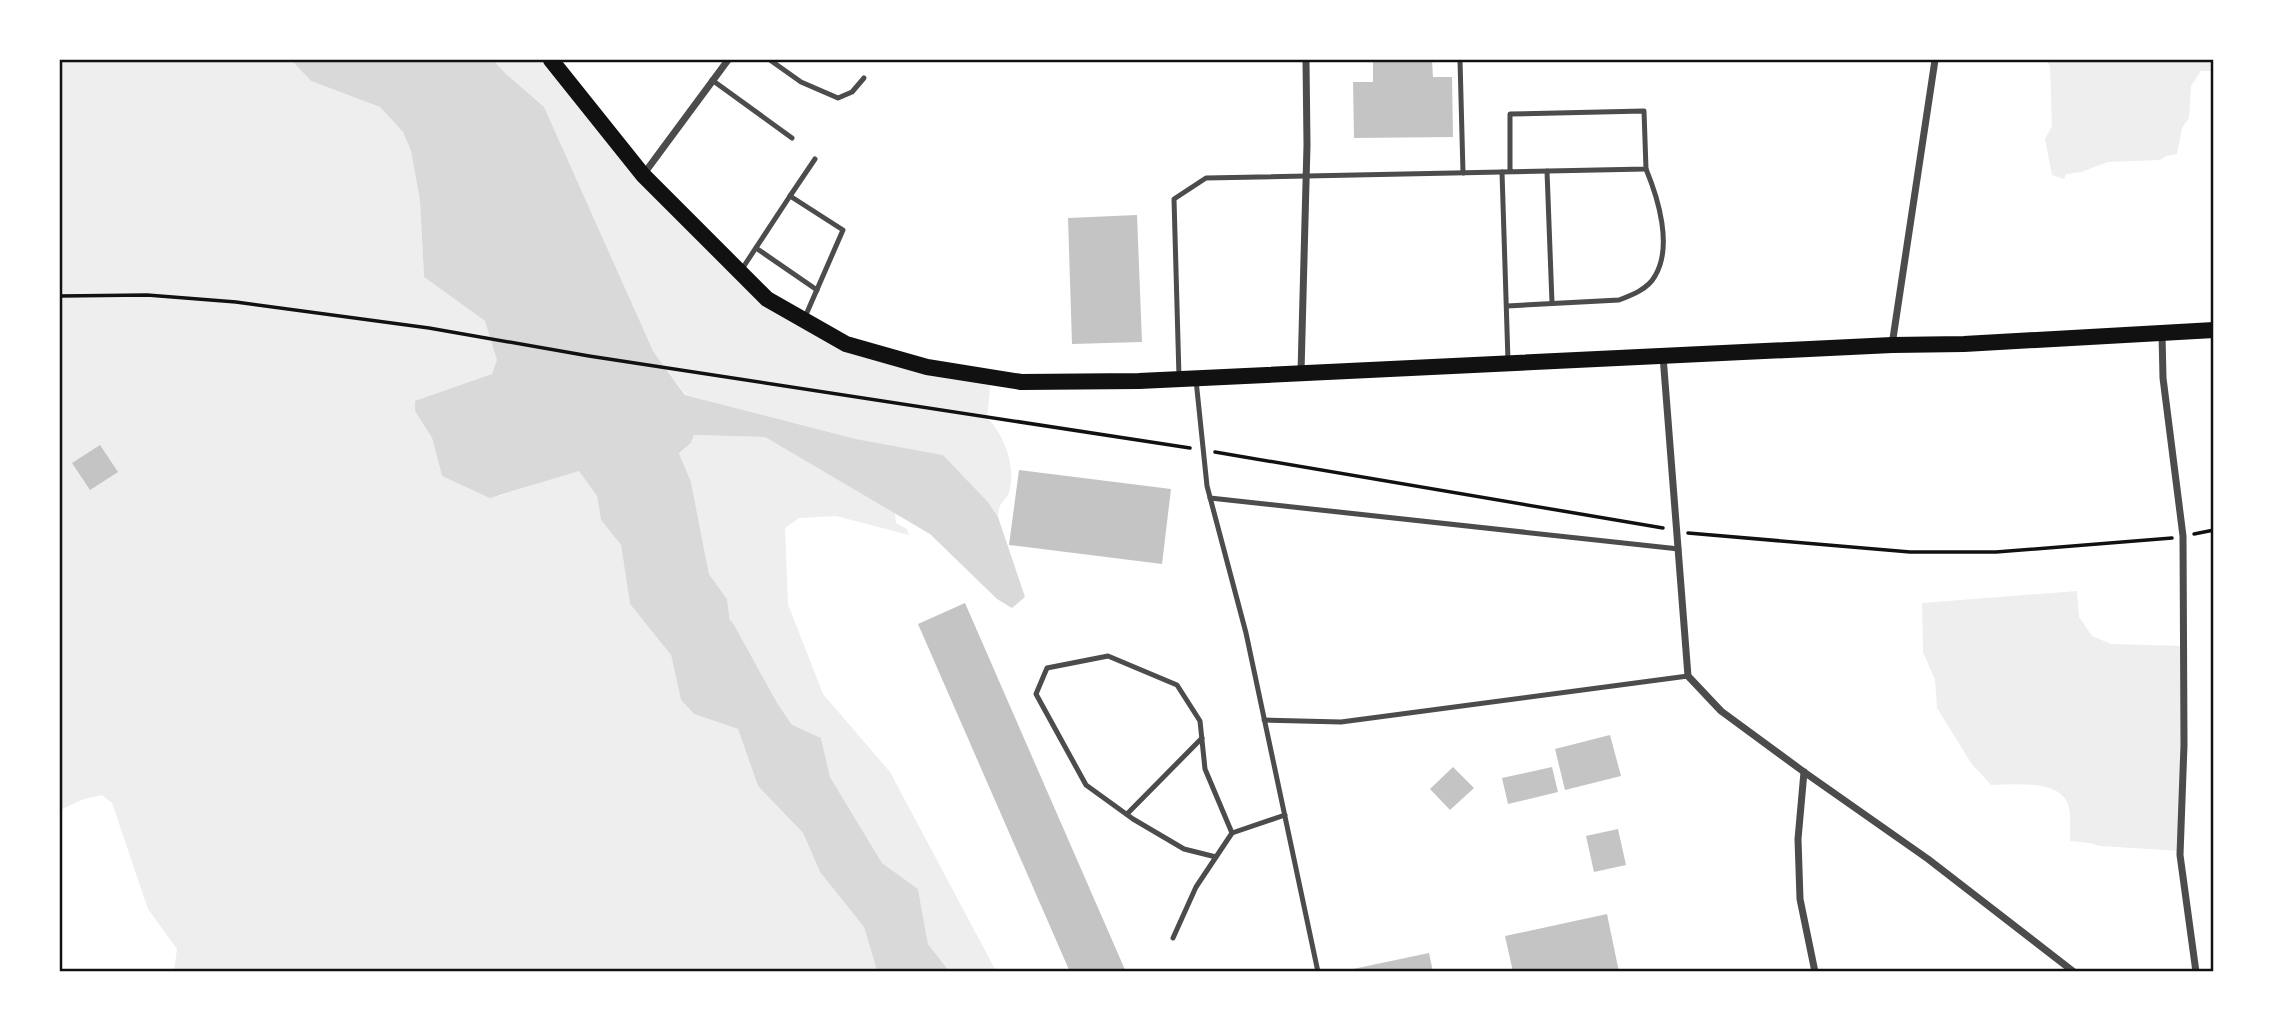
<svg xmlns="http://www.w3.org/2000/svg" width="2273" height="1031" font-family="'Sofia Sans Condensed',sans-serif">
<rect width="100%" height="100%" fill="#fff"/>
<g fill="#eee">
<path d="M60,60H291L311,81L380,107L403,132L411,151L420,201L424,277L485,321L498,360L492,375L415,411L432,438L442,476L499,496L579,470L597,496L601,520L621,545L630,604L671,655L681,700L694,714L738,729L758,786L803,833L820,872L864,927L877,971H174L177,949L148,909L112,803L102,795L84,799L60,810Z"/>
<path d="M493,60H554L641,171L740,272L839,339L991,378L987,418C1004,433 1017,470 1009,492C1005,504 999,499 998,517L988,502L943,455L856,439L686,395L653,351L507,75Z"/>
<path d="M2047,60H2213V71H2201L2191,86L2189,118L2182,128L2177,154L2166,156L2160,160L2108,162L2081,172L2066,174L2064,179L2052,175L2045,139L2052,126L2050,67Z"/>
<path d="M694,435L765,437L895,513L896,523L907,529L909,535L836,516L799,518L785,528L788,604L823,694L890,772L996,971H949L928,944L918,889L882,863L830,777L821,738L775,717L753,700L744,683L733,644L727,599L709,574L691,482L679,453L691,443Z"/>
<path d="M2077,591L2079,617L2092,636L2111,644L2184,646V835L2182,851L2100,846L2090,843L2070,841C2070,830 2071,818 2069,808C2063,778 2014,785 1991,785L1971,763L1937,708L1935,680L1923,652L1922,603Z"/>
</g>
<path fill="#d9d9d9" d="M291,60H493L507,75L544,107L653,351L685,395L856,439L943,455L988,502L998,517L1025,597L1012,608L997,599L930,534L765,437L694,435L691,443L679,453L691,482L709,574L727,599L733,644L744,683L753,700L775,717L821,738L830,777L882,863L918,889L928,944L949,971H877L864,927L820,872L803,833L758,786L738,729L694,714L681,700L671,655L630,604L621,545L601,520L597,496L579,471L490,498L442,476L432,438L415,411V401L492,374L497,360L485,321L424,277L420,201L411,151L403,132L380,107L311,81Z"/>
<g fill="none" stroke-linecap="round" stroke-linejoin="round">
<path stroke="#d9d9d9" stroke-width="35" d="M719,634L762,712L782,742"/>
</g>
<g fill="#c4c4c4">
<path d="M1373,60H1432L1433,77H1452L1453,137L1354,138L1353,82H1373Z"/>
<path d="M1137,215L1142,342L1072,344L1068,218Z"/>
<path d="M100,445L118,472L90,490L72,463Z"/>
<path d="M1019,470L1171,489L1162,564L1009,545Z"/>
<path d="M965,603L1126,972H1070L918,624Z"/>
<path d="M1610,735L1621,776L1565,790L1555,749Z"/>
<path d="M1453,767L1474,788L1450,810L1430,789Z"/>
<path d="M1552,767L1558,792L1508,804L1502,778Z"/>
<path d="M1618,829L1626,865L1594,872L1586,836Z"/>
<path d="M1607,914L1619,972H1513L1505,936Z"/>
<path d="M1429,953L1433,972H1354L1353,969Z"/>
</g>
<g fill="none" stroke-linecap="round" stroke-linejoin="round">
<g stroke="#111" stroke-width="3.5">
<path d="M60,296L147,295L236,302L429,328L589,356L1190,448"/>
<path d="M1215,452L1663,528"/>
<path d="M1688,533L1910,552H1996L2172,538"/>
<path d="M2194,534L2214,530"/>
</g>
<g stroke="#4c4c4c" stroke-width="5">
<path d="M770,60L801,82L838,98L852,92L864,78"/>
<path d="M1460,60L1463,173"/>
<path d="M712,80L792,138"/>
<path d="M1547,171L1552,303"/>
<path d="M1502,172L1508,361"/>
<path d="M790,196L815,159"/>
<path d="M756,248L817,290"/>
<path d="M742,269L790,196L843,230L805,317"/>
<path d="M1507,306L1619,300C1632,295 1648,289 1655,276C1673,246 1658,198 1646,169"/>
<path d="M1179,377L1174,199L1206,178L1646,169L1644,111L1510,114V172"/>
<path d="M1196,380L1207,486L1246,633L1318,972"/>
<path d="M1210,498L1679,549"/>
<path d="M1264,720L1341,722L1688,676"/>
<path d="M1127,814L1202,738"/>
<path d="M1216,857L1184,849L1133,819L1086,785L1036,694L1047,668L1108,656L1177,685L1200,721L1205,769L1232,833"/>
<path d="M1173,938L1196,887L1232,833L1285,815"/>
</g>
<g stroke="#4c4c4c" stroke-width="7">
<path d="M643,175L728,60"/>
<path d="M2162,334L2163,378L2183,536L2184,745L2180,855L2196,972"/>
<path d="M1892,345L1935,60"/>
<path d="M1663,356L1688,676L1721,711L1804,772L1928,859L2074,972"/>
<path d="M1301,372L1307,145L1306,60"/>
<path d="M1804,772L1798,839L1800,899L1815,972"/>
</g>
<path stroke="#111" stroke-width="16" d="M551,60L643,175L767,299L846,344L927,367L1021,382L1139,381L1892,345L1964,344L2214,330"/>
</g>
<rect width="2273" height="1031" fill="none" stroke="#ffffff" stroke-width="122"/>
<rect x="61" y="61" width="2151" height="909" fill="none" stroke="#111" stroke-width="2.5"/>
</svg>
